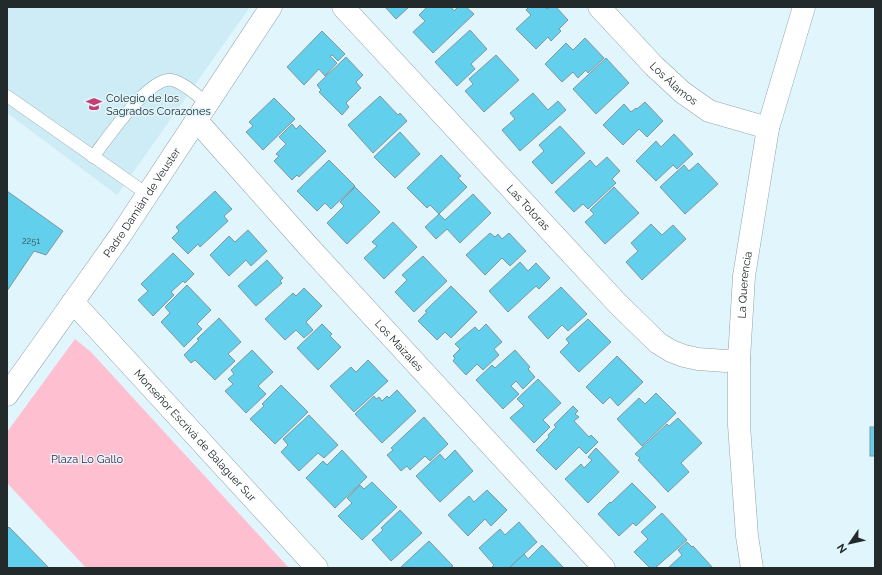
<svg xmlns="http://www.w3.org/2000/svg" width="882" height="575" font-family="Raleway,sans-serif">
<rect width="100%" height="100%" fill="#e1f6fc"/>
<path fill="#ceecf5" d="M7,7H250L117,195L7,113Z"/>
<path fill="#fec0d0" d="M75,339L91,352L289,568H86L7,483V432Z"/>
<g fill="#62d0ed" stroke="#81959b">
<path d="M385,7H409L396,19Z"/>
<path d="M427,7H451L454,11L458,7H466L474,14L433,53L413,32L425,21L419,15Z"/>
<path d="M529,7H545L547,9L550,7H556L568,20L559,29L561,31L551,41L548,37L536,49L516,29L531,15L526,10Z"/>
<path d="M470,30L487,49L471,64L475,69L457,86L435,62Z"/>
<path d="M322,31L345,54L338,61L332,55L330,56L337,63L325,76L319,69L304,85L287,67Z"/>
<path d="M585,38L604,58L588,73L586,70L578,78L573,72L562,82L545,64L566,43L573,50Z"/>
<path d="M496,55L519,80L484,112L465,91L473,84L469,79Z"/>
<path d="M346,57L363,75L356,82L361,88L346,103L349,107L342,115L319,92L321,90L317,85Z"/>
<path d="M606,58L629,83L596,114L573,89Z"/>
<path d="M533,93L548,110L558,101L566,110L520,151L502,130L515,119L510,113Z"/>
<path d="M380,96L398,115L400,113L407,121L373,153L348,125Z"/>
<path d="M274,98L295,119L263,150L246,132L253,126L249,122Z"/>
<path d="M645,102L663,121L647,137L639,129L623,145L603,125L624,104L631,112L636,108L637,109Z"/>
<path d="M292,124L296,129L300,125L326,151L299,177L297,175L292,180L274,161L279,156L276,154L286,144L279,137Z"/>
<path d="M560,126L585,153L552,184L532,162L544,151L539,145Z"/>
<path d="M400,132L420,154L395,178L374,157Z"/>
<path d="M674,134L693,154L677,169L673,165L656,181L636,161L656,141L661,147Z"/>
<path d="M441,155L461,176L458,178L467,187L439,214L430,205L427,208L407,188Z"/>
<path d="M607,157L620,171L612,179L616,183L588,209L583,204L574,212L555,192L590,160L596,167Z"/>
<path d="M329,160L355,186L331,209L325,203L317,211L297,191Z"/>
<path d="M698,163L718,184L685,214L660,187L684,165L689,171Z"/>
<path d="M355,187L380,212L347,244L327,223L344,206L340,202Z"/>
<path d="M614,187L639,213L605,244L585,222L594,214L590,210Z"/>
<path d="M7,191L63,231L46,255L34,251L7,291Z"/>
<path d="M215,191L232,209L224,216L228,221L200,247L198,244L188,254L172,238L179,231L176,227Z"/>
<path d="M473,194L491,213L460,243L447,229L436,239L425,227L439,214L445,220Z"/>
<path d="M393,222L417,247L384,279L364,258L377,246L372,242Z"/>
<path d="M651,224L662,235L673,225L686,239L642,280L626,262L638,251L631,243Z"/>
<path d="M248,230L267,251L251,266L246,260L229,276L210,255L229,236L235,242Z"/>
<path d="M490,233L495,237L498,234L502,239L509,233L526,251L510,266L502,258L485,275L466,255Z"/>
<path d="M173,253L194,274L185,283L183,281L171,292L174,295L153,316L138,300L148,291L141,284Z"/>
<path d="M423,256L447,281L414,312L395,292L407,280L402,275Z"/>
<path d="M267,260L283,278L280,281L282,283L256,306L238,286Z"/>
<path d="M520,262L528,271L536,263L550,278L539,289L536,286L508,312L489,291Z"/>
<path d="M187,285L211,310L197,324L202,329L184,347L161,322L170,313L165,307Z"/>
<path d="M451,286L477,312L451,338L445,332L437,340L418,321L427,312L425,311Z"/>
<path d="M561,287L587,314L568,331L562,325L548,339L528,317Z"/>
<path d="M304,288L322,306L306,322L313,330L304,338L296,330L285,340L265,319L293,293L296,296Z"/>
<path d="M219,318L241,342L228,354L235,361L215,380L195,360L191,363L184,355L199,340L197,339Z"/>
<path d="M588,319L611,342L579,372L560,352L569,343L566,339Z"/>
<path d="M322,324L332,334L330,336L341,347L318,370L297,348Z"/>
<path d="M486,324L502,342L494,349L499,355L483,370L477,364L466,375L453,361L455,358L453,356L460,349L455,344L475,327L479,331Z"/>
<path d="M252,350L273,372L258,386L266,394L246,413L225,391L233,384L228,379L234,374L231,370Z"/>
<path d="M515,350L530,367L528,369L535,377L523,389L516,381L511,386L519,394L503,409L476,380L492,365L495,368Z"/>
<path d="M617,356L643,382L618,406L610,397L603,404L586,387Z"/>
<path d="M368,360L388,381L354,412L330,386L351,367L356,372Z"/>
<path d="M538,379L561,403L543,420L550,427L534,443L510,418L524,406L517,399Z"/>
<path d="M281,385L308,412L275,444L250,419L264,406L262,404Z"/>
<path d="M397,390L416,411L382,443L355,414L374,396L376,399L379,397L382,401L387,396L389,398Z"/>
<path d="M656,393L676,413L642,446L617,419L639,398L645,404Z"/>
<path d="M573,406L578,411L575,414L579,417L574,421L589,437L591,435L598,442L586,454L579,447L556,470L536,450L549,437L548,435L556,427L554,425Z"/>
<path d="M309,415L338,445L324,458L318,453L299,471L281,452L288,445L283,439Z"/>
<path d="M424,417L448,444L430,461L425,456L410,470L407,466L401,471L387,455L393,450L391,448Z"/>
<path d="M678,418L702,443L681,463L689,472L668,492L638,460L640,458L635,454L667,424L669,426Z"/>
<rect x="870" y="427" width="5" height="29"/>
<path d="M596,448L619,472L588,503L565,479L581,464L584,468L592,460L588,457Z"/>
<path d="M342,450L367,477L335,508L306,478L323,461L327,465Z"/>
<path d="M455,450L473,471L440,502L416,476L440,454L445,460Z"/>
<path d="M372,482L397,507L362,540L338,516L352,503L347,498L360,485L364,489Z"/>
<path d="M632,483L656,507L636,526L633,523L619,536L598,514L610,502L611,503Z"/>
<path d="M487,490L507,510L491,526L485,519L468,536L448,515L469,496L474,502Z"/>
<path d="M400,510L422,533L391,561L372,540L383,530L381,528Z"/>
<path d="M662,513L687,540L655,568H650L634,552L648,539L641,532Z"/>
<path d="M519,522L537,542L509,568H491L494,565L479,548L500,529L505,535Z"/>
<path d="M9,527L49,568H7V529Z"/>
<path d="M429,541L453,566L450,568H400Z"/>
<path d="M687,542L692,547L693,546L713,568H668L682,555L678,550Z"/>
<path d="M542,545L563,567L562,568H509L524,554L528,559Z"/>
</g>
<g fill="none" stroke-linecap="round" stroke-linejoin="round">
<defs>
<g id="service">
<path d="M7,96L147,194"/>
<path d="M93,157C107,139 149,76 172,80C185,83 197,96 208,104"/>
</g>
<g id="minor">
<path id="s1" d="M343,7L618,304L658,343L671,351L684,356L698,359L726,361L739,359"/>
<path id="s2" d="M599,7L654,66L682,92L709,111L768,128"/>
<path id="s3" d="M197,121L307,245L604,568"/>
<path id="s4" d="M73,302L317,568"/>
<path id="s5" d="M752,568L747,536L739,425V359L744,276L768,128L804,7"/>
</g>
<g id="tertiary">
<path id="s6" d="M7,395L120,236L271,7"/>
</g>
</defs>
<use href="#service" stroke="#90a4aa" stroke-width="13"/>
<use href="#minor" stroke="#90a4aa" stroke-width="23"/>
<use href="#tertiary" stroke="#90a4aa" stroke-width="23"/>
<use href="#service" stroke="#fff" stroke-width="12"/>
<use href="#minor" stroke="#fff" stroke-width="22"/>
<use href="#tertiary" stroke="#fff" stroke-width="22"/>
</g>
<defs>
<symbol id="school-bare" viewBox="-9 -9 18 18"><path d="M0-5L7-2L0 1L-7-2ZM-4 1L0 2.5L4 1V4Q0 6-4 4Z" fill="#c93e72" stroke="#e1f6fc" stroke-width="2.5" paint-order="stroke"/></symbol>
</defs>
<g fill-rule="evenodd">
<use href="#school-bare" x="83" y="93" width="22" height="22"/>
</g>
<g text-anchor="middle" stroke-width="3" stroke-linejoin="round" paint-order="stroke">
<g font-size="9" fill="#32545c">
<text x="31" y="244">2251</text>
</g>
<g font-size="11" fill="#222a2c" stroke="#e1f6fc">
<text dy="4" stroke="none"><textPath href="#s2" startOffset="107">Los Álamos</textPath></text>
<text dy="4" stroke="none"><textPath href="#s6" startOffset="235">Padre Damián de Veuster</textPath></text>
<text dy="4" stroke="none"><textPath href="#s1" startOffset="273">Las Totoras</textPath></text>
<text dy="4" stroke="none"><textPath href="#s5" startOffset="284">La Querencia</textPath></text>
<text dy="4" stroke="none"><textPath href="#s3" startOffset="302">Los Maizales</textPath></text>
<text dy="4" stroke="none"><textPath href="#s4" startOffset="181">Monseñor Escrivá de Balaguer Sur</textPath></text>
</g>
<g font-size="11" fill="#222a2c" stroke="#e1f6fc" text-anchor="start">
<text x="106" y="102">Colegio de los<tspan x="106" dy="13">Sagrados Corazones</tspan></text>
</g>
<g font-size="11" fill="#5d1230" stroke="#e1f6fc">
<text x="87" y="463">Plaza Lo Gallo</text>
</g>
</g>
<rect width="882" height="575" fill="none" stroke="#222a2c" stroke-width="16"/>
<g transform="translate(850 543) rotate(236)" stroke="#e1f6fc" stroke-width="3" paint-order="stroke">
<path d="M0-3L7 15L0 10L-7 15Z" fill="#222a2c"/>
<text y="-6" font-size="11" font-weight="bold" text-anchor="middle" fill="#222a2c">N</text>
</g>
</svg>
